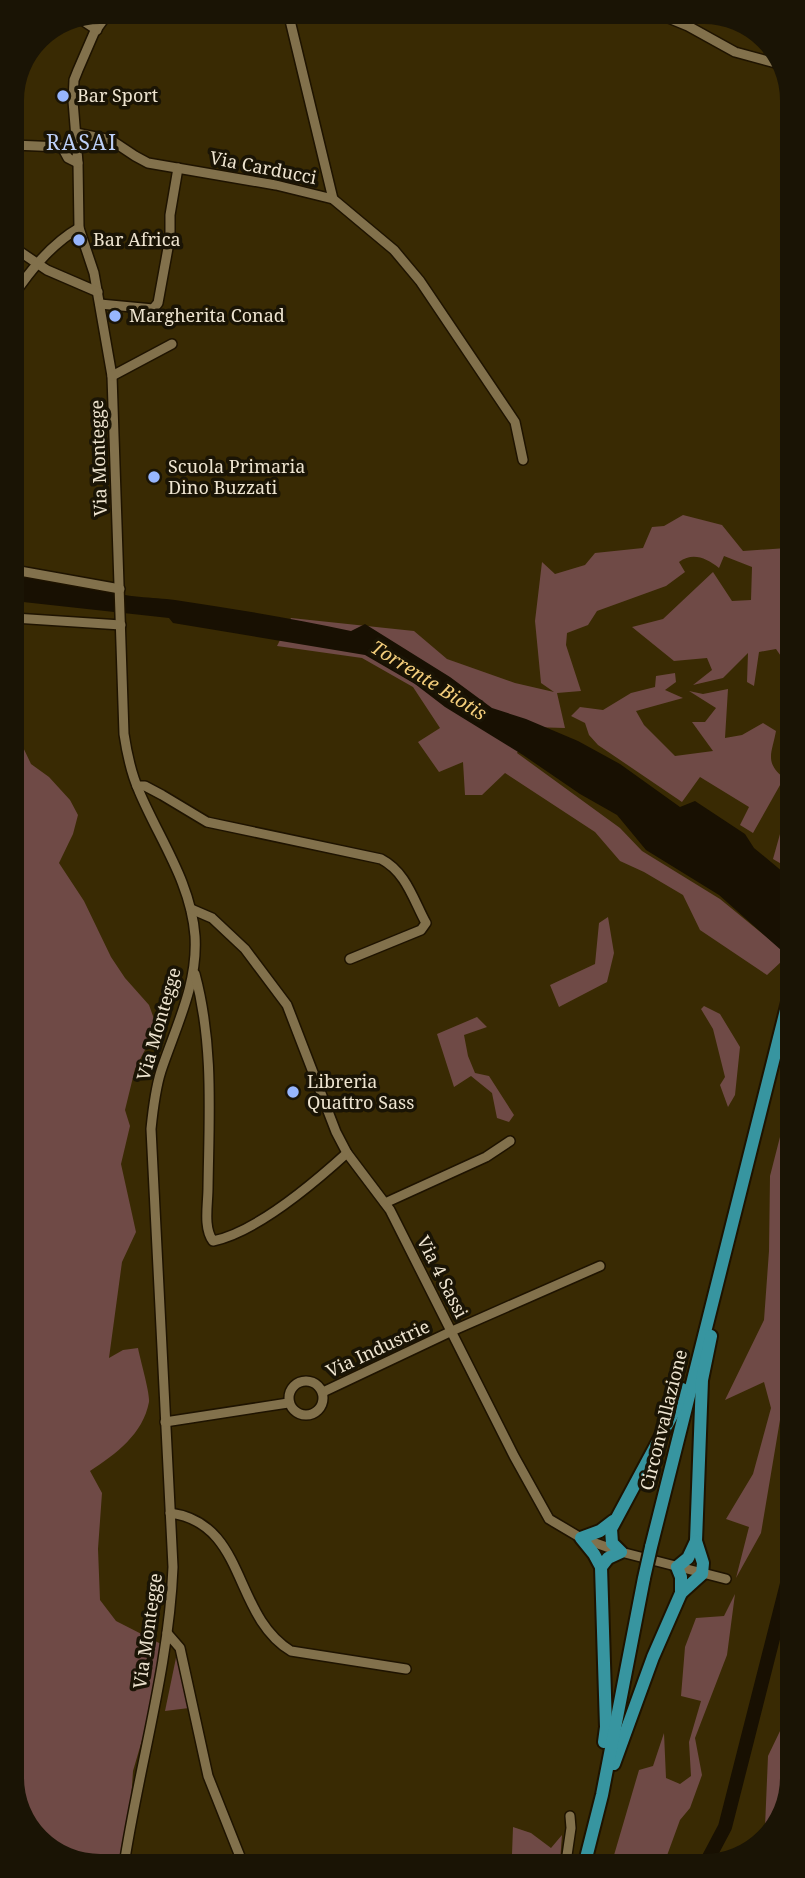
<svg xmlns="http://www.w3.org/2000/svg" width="805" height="1878" font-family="'Noto Serif',serif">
<rect width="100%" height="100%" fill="#392a03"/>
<g fill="#6f4a46">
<path d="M683,515L722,525L743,551L787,548L789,562L783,573L790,662H785L776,649L759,652L754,686L747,682L748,653L723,678L693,685L712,670L707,658L674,661L632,627L663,619L713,572L732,601L751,600L752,567L724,556L719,568C706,558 693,552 679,562L685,572L666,586L597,611L588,625L567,633L566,645L581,691L557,693L565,728L531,727L517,753L620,828L642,851L720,899L780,948L782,961L767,975L700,930L683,895L644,872L620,861L595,832L505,773L482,795H465L463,762L439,772L418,742L440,728L413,687L362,658L277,646L291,618L414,631L447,659L515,683L554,692L541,683L535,621L542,562L555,574L585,565L595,553L643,548L652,527L664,526Z"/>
<path d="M675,673L676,682L665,690L683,698L636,711L644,725L675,756L713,751L692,722H705L716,708L689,691L703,694L728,689L725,738L742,735L763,723L776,731C772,753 764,762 784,778L753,833L740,825L749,807L700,777L682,802L598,745L589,735L585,723L571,716L580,707L603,710L631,693L655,687L656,676Z"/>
<path d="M14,736L21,743L31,764L49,777L70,800L78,815L73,834L59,863L84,901L111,957L125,978L149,1005L157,1027L135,1069L125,1110L130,1126L121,1164L136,1232L122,1262L109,1358L123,1350L138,1348C140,1359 150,1393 149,1402C143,1434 116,1454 90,1471L102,1493L98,1549L100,1600L116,1621L165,1646L154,1699L133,1771L130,1816L123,1865L94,1866L47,1848L17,1807Z"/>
<path d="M790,820V869L773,859L780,834Z"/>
<path d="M608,917L614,953L607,982L559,1007L550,985L595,964L599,923Z"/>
<path d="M704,1006L720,1014L740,1047L735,1095L728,1107L720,1085L725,1077L713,1029L701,1009Z"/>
<path d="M477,1017L487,1027L464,1035L468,1056L475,1073L489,1076L514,1115L509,1122L497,1118L492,1093L471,1076L454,1087L437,1034Z"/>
<path d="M791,1094L792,1401L780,1420L761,1533L736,1578L749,1527L726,1519L753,1474L771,1408L764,1382L725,1400L764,1320L769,1251L770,1176Z"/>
<path d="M735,1594L727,1655L695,1738L702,1775L690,1808L680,1820L665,1861L612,1862L639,1770L653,1766L664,1733L666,1778L680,1784L691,1776L689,1742L701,1701L681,1696L685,1647L696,1618L724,1616Z"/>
<path d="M177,1653L189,1708L165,1711Z"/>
<path d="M793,1704C793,1746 795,1793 774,1832L765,1827L768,1756Z"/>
<path d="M513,1827L531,1833L551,1848L562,1835L560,1862L516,1863L512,1854Z"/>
</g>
<path fill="#181002" d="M16,575L105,589C123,598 154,597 175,600C234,609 293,618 351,631L365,624L450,677L492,708L526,719L578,741L620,764L680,807L695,801L745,834L754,848L783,872L790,875V958L719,895L646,850L617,815L580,794L523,755L445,707L415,684L365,655L173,623L169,618L14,601V576Z"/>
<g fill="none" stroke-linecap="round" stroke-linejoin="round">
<path stroke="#181002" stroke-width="14" d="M707,1861L725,1827L792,1564"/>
<defs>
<g id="minor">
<path d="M109,12L94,33L78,70L74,80L73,101L78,163L79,228L94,273L112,376L124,734C127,754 131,773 139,791C159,839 191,882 195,936C198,984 176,1026 161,1071C155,1090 153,1109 151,1129L173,1567C169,1667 139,1766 124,1865"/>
<path d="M288,12L333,199"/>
<path d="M654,12L688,26L735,52L783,65"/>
<path d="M82,20L97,30"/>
<path d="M76,133L111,140L135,156L148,163L276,185L333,199L394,250L420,281L515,422L523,460"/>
<path d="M13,145L62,147L68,158L78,163"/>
<path d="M13,247L47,270L98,292"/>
<path d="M13,296C30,271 51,244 79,228"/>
<path d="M100,304L153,309L158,303L170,237V215L178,168"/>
<path d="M112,376L172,344"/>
<path d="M14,570L120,589"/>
<path d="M14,618L121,625"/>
<path d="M137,786H145L162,795L207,822L381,859C406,872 413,899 426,923L421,930L350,959"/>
<path d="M191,909L212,918L245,949L287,1005L336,1132L347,1153L390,1210L514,1456L549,1519L581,1538L621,1552L726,1579"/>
<path d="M195,974C214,1045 209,1116 208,1188C208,1204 203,1228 213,1241C257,1232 314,1183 347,1153"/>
<path d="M385,1203L486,1157L510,1141"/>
<circle cx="306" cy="1398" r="17"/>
<path d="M323,1392L452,1331L600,1266"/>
<path d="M165,1422L288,1403"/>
<path d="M170,1513C247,1523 232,1615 291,1651L406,1669"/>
<path d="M167,1633L180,1648L208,1776L243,1864"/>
<path d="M566,1862L571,1828L570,1816"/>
</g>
<g id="highway">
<path d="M651,1547L791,990"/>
<path d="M601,1567L608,1558L621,1552L612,1543L611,1529L676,1408L682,1389"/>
<path d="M681,1593L702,1574L703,1563L696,1541L702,1380L711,1336"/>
<path d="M604,1742L606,1727L601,1567L594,1554L581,1538L600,1531L613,1521"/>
<path d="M614,1764L653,1657L681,1593V1577L677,1567L688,1558L696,1541"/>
<path d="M585,1862L602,1795L644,1578"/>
</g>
</defs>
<use href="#minor" stroke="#1e1300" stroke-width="12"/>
<use href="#highway" stroke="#1e1300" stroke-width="16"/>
<use href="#minor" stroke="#82714c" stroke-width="9"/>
<use href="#highway" stroke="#3795a0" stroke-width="12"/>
<defs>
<path id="highway-bridge" d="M644,1578L651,1547"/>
</defs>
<use href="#highway-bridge" stroke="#1e1300" stroke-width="16" stroke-linecap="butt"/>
<use href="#highway-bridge" stroke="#3795a0" stroke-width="12"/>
</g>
<g fill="#97b6fd" stroke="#1a1405" stroke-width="2.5">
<circle cx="63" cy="96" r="7"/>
<circle cx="79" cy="240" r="7"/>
<circle cx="115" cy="316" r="7"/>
<circle cx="154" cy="477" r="7"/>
<circle cx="293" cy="1092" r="7"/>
</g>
<g text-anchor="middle" stroke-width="7" stroke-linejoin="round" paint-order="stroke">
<g font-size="18" fill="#eee4d0" stroke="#1a1405" text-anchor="start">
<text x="77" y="102">Bar Sport</text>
<text x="93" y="246">Bar Africa</text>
<text x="129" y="322">Margherita Conad</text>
<text x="168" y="473">Scuola Primaria<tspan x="168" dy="21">Dino Buzzati</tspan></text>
<text x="307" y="1088">Libreria<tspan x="307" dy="21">Quattro Sass</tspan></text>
</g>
<g font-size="18" fill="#eee4d0" stroke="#1a1405">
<text transform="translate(263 168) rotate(11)" y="6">Via Carducci</text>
<text transform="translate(99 458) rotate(-92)" y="6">Via Montegge</text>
<text transform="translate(159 1024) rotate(-74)" y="6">Via Montegge</text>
<text transform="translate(442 1277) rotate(63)" y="6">Via 4 Sassi</text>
<text transform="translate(378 1349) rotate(-25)" y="6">Via Industrie</text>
<text transform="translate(664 1420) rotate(-76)" y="6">Circonvallazione</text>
<text transform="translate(148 1631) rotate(-82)" y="6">Via Montegge</text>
</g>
<g font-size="19" font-style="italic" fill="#f4ce7b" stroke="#1a1405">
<text transform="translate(429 680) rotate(32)" y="7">Torrente Biotis</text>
</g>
<g font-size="21" letter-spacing="2" fill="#bdd0f8" stroke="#1a1405">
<text x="82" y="150">RASAI</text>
</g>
</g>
<path d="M0 0H805V1878H0ZM100 24H704A76 76 0 0 1 780 100V1778A76 76 0 0 1 704 1854H100A76 76 0 0 1 24 1778V100A76 76 0 0 1 100 24Z" fill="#1a1405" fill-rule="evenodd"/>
</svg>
